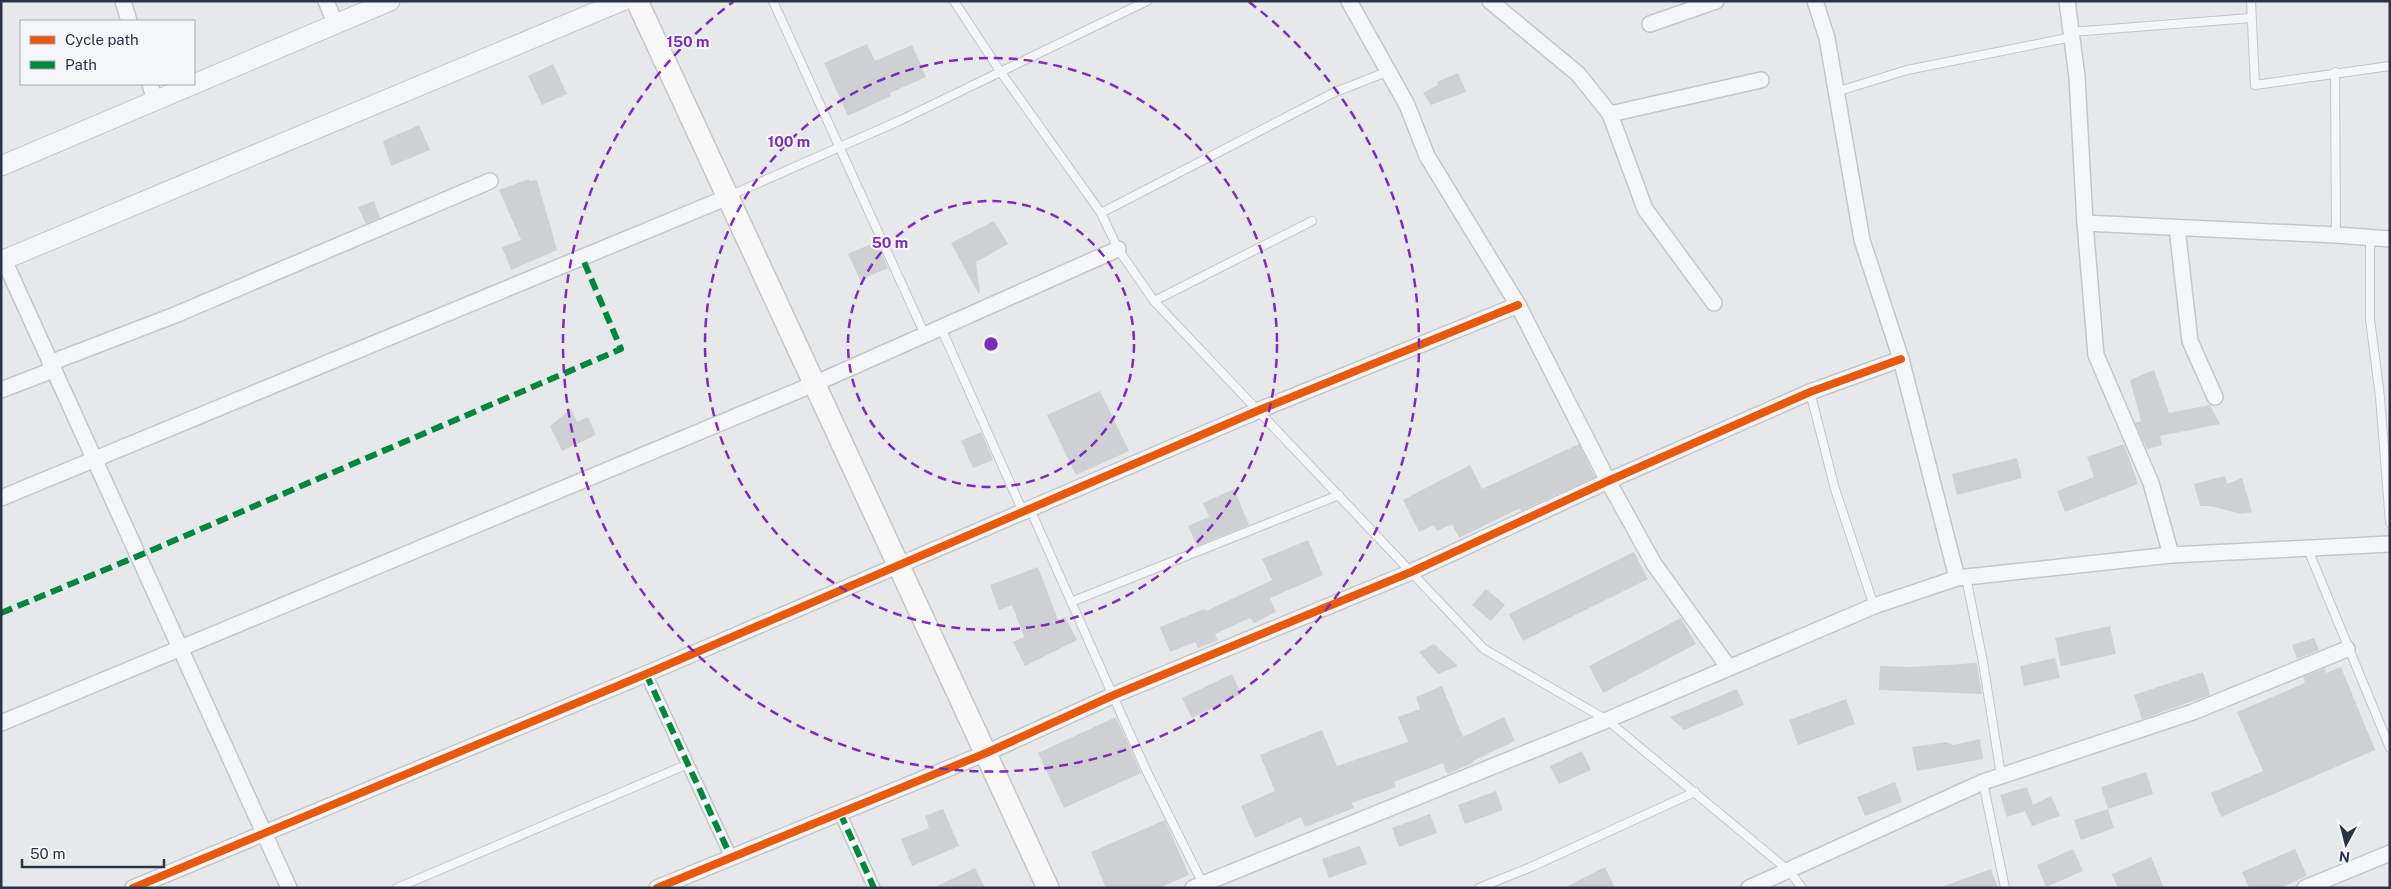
<svg xmlns="http://www.w3.org/2000/svg" width="2391" height="889" font-family="'Public Sans',sans-serif">
<rect width="100%" height="100%" fill="#e6e8ea"/>
<g fill="#ced0d3">
<path d="M867,44L875,61L912,45L926,77L890,93L891,96L848,116L824,63Z"/>
<path d="M553,64L567,94L542,105L528,76Z"/>
<path d="M1458,73L1466,92L1431,105L1423,93L1438,85L1437,82Z"/>
<path d="M419,125L430,150L391,166L383,141Z"/>
<path d="M529,179V181L537,180L557,250L511,270L502,247L521,240L499,190Z"/>
<path d="M374,201L380,218L366,224L358,207Z"/>
<path d="M994,221L1008,244L976,262L980,293H978L951,243Z"/>
<path d="M876,242L888,268L860,280L848,254Z"/>
<path d="M2154,370L2169,413L2210,405L2220,424L2160,436L2162,445L2147,449L2135,423L2141,421L2130,380Z"/>
<path d="M1100,391L1129,451L1076,475L1047,415Z"/>
<path d="M571,409L577,422L588,417L596,435L562,451L550,426Z"/>
<path d="M981,432L993,460L973,468L961,441Z"/>
<path d="M1579,444L1595,477L1521,511L1520,508L1459,538L1452,524L1437,531L1434,525L1419,532L1403,500L1470,465L1482,489Z"/>
<path d="M2124,444L2138,484L2065,512L2057,491L2094,477L2087,457Z"/>
<path d="M2017,458L2022,478L1957,495L1952,474Z"/>
<path d="M2225,476L2227,484L2242,478L2252,512L2242,514L2210,506H2200L2194,484Z"/>
<path d="M1234,489L1249,525L1197,546L1188,526L1209,517L1203,503Z"/>
<path d="M1308,540L1323,575L1270,598L1276,612L1254,623L1250,618L1215,634L1218,640L1198,648L1195,642L1170,652L1160,627L1204,609L1206,611L1272,580L1262,559Z"/>
<path d="M1634,552L1648,579L1523,641L1509,614Z"/>
<path d="M1038,567L1058,620L1065,617L1077,640L1025,666L1013,642L1024,637L1012,605L999,610L990,585Z"/>
<path d="M1486,589L1505,605L1491,621L1472,605Z"/>
<path d="M1681,618L1696,644L1603,693L1589,666Z"/>
<path d="M2110,626L2116,654L2061,666L2055,638Z"/>
<path d="M2314,638L2319,650L2297,659L2292,645Z"/>
<path d="M1434,644L1458,666L1438,674L1419,652Z"/>
<path d="M2055,658L2060,678L2024,686L2020,666Z"/>
<path d="M1977,663L1982,694L1879,690L1880,666L1912,667Z"/>
<path d="M2341,667L2375,750L2221,817L2211,793L2263,771L2237,712L2305,683L2303,677L2325,668L2326,673Z"/>
<path d="M2203,672L2210,695L2142,719L2134,695Z"/>
<path d="M1232,674L1241,694L1192,718L1182,698Z"/>
<path d="M1442,686L1463,737L1504,717L1515,741L1473,761V763L1447,774L1443,763L1394,782L1396,787L1352,803L1354,808L1305,827L1301,817L1255,838L1241,806L1275,791L1260,755L1322,730L1337,766L1408,742L1398,717L1420,709L1416,697Z"/>
<path d="M1737,689L1744,705L1684,730L1670,717Z"/>
<path d="M1846,699L1855,724L1798,745L1789,720Z"/>
<path d="M1116,717L1141,773L1064,808L1038,753Z"/>
<path d="M1980,739L1983,759L1917,771L1912,747L1946,742L1953,745Z"/>
<path d="M1582,751L1591,770L1559,784L1550,766Z"/>
<path d="M2146,772L2153,794L2108,809L2101,787Z"/>
<path d="M1895,782L1902,802L1865,816L1857,797Z"/>
<path d="M2027,787L2033,805L2051,796L2060,816L2032,826L2025,811L2007,817L2000,795Z"/>
<path d="M1496,791L1503,810L1465,824L1458,805Z"/>
<path d="M943,809L959,846L912,866L901,839L929,828L925,816Z"/>
<path d="M2108,809L2114,828L2081,840L2074,820Z"/>
<path d="M1430,814L1437,833L1399,847L1392,828Z"/>
<path d="M1165,820L1189,875L1159,888H1106L1091,852Z"/>
<path d="M1360,846L1367,864L1329,878L1322,859Z"/>
<path d="M2073,849L2083,871L2046,887L2037,865Z"/>
<path d="M2295,849L2307,876L2280,888H2249L2242,872Z"/>
<path d="M2151,857L2164,888H2118L2112,874Z"/>
<path d="M1605,867L1615,888H1564Z"/>
<path d="M975,868L985,888H933Z"/>
<path d="M1991,869L1998,888H1944V886Z"/>
</g>
<g fill="none" stroke-linecap="round" stroke-linejoin="round">
<defs>
<g id="service">
<path d="M773,1L925,335"/>
<path d="M954,1L1000,71L1101,213L1118,249L1154,301L1411,572L1484,649L1607,720L1789,871L1802,888"/>
<path d="M2251,1L2255,85L2390,66"/>
<path d="M2071,32L2251,18"/>
<path d="M2335,72L2336,235"/>
<path d="M1836,92L1907,70L2072,37"/>
<path d="M729,196L901,120L1147,1"/>
<path d="M1101,213L1333,93L1389,71"/>
<path d="M2370,237V319L2380,397L2390,523"/>
<path d="M1154,301L1312,221"/>
<path d="M941,328L1023,512"/>
<path d="M1810,392L1835,489L1874,606"/>
<path d="M1030,509L1146,770L1204,886"/>
<path d="M2307,547L2390,748"/>
<path d="M1966,577L1983,662L2001,775"/>
<path d="M1071,602L1339,495"/>
<path d="M1983,782L2005,888"/>
<path d="M397,888L688,764"/>
<path d="M1479,888L1531,867L1695,792"/>
</g>
<g id="pedestrian">
<path d="M646,674L731,857"/>
<path d="M840,813L874,888"/>
</g>
<g id="minor">
<path d="M123,1L129,21"/>
<path d="M326,1L335,23"/>
<path d="M1349,1L1407,105L1427,156L1518,305L1608,481L1654,564L1729,668"/>
<path d="M1490,1L1578,74L1610,114L1645,209L1714,303"/>
<path d="M1815,1L1827,38L1862,240L1901,359L1957,578"/>
<path d="M2067,1L2077,77L2085,223L2096,355L2151,483L2171,555"/>
<path d="M1650,24L1716,1"/>
<path d="M150,84L155,102"/>
<path d="M1610,114L1761,80"/>
<path d="M2085,223L2336,235L2390,239"/>
<path d="M2177,228L2190,341L2215,397"/>
<path d="M4,260L289,888"/>
<path d="M50,363L175,315L490,181"/>
<path d="M1,390L53,370"/>
<path d="M1,498L728,197"/>
<path d="M1,723L814,384L1118,249"/>
<path d="M133,888L646,674L1257,411L1518,305"/>
<path d="M657,888L986,753L1114,695L1411,572L1608,481L1810,392L1901,359"/>
<path d="M1193,888L1607,720L1874,606L1957,578L2171,555L2390,544"/>
<path d="M1749,888L1983,782L2193,712L2347,649"/>
<path d="M2305,888L2390,853"/>
</g>
<g id="tertiary">
<path d="M1,166L390,1"/>
<path d="M1,261L622,1"/>
</g>
<path id="secondary" d="M637,1L1048,888"/>
</defs>
<use href="#service" stroke="#c4c6c8" stroke-width="10"/>
<use href="#pedestrian" stroke="#c4c6c8" stroke-width="14"/>
<use href="#minor" stroke="#c4c6c8" stroke-width="18"/>
<use href="#tertiary" stroke="#c4c6c8" stroke-width="21"/>
<use href="#secondary" stroke="#c4c6c8" stroke-width="24"/>
<use href="#service" stroke="#f5f6f7" stroke-width="8"/>
<use href="#pedestrian" stroke="#f5f6f7" stroke-width="11"/>
<use href="#minor" stroke="#f5f6f7" stroke-width="15"/>
<use href="#tertiary" stroke="#f5f6f7" stroke-width="19"/>
<use href="#secondary" stroke="#f8f8f8" stroke-width="21"/>
<g stroke="#00873e" stroke-width="6" stroke-dasharray="12 6" stroke-linecap="butt">
<path d="M1,613L138,556L621,349L582,257"/>
<path d="M646,674L731,857"/>
<path d="M840,813L874,888"/>
</g>
<defs>
<g id="cycleway">
<path d="M133,888L646,674L1257,411L1518,305"/>
<path d="M657,888L986,753L1114,695L1411,572L1608,481L1810,392L1901,359"/>
</g>
</defs>
<use href="#cycleway" stroke="#f4f6f9" stroke-width="11"/>
<use href="#cycleway" stroke="#e8590c" stroke-width="8"/>
</g>
<g fill="none" stroke="#7b2cbf" stroke-width="2.5" stroke-dasharray="9 6">
<circle cx="991" cy="344" r="143"/>
<circle cx="991" cy="344" r="286"/>
<path d="M1249 2A428 428 0 1 1 733 2"/>
</g>
<circle cx="991" cy="344" r="8" fill="#7b2cbf" stroke="#f4f6f9" stroke-width="2.5"/>
<g font-size="15" text-anchor="middle" font-weight="bold" fill="#7b2cbf" stroke="#f4f6f9" stroke-width="4" stroke-linejoin="round" paint-order="stroke">
<text x="688" y="47">150 m</text>
<text x="789" y="147">100 m</text>
<text x="890" y="248">50 m</text>
</g>
<rect width="2391" height="889" fill="none" stroke="#2b3445" stroke-width="5"/>
<rect x="20" y="20" width="175" height="65" fill="#f4f6f9" stroke="#a4a8b1"/>
<rect x="30" y="36" width="25" height="8" fill="#e8590c" stroke="#a4a8b1"/>
<text x="65" y="45" font-size="15" fill="#2b3445">Cycle path</text>
<rect x="30" y="61" width="25" height="8" fill="#00873e" stroke="#a4a8b1"/>
<text x="65" y="70" font-size="15" fill="#2b3445">Path</text>
<g transform="translate(2346 844) rotate(187)" stroke="#f4f6f9" stroke-width="4" paint-order="stroke">
<path d="M0-4L9 19L0 12L-9 19Z" fill="#2b3445"/>
<text y="-8" font-size="14" font-weight="bold" text-anchor="middle" fill="#2b3445">N</text>
</g>
<path d="M22 859v8h142v-8" fill="none" stroke="#2b3445" stroke-width="2.5"/>
<text x="30" y="859" font-size="15" fill="#2b3445" stroke="#f4f6f9" stroke-width="4" paint-order="stroke">50 m</text>
</svg>
